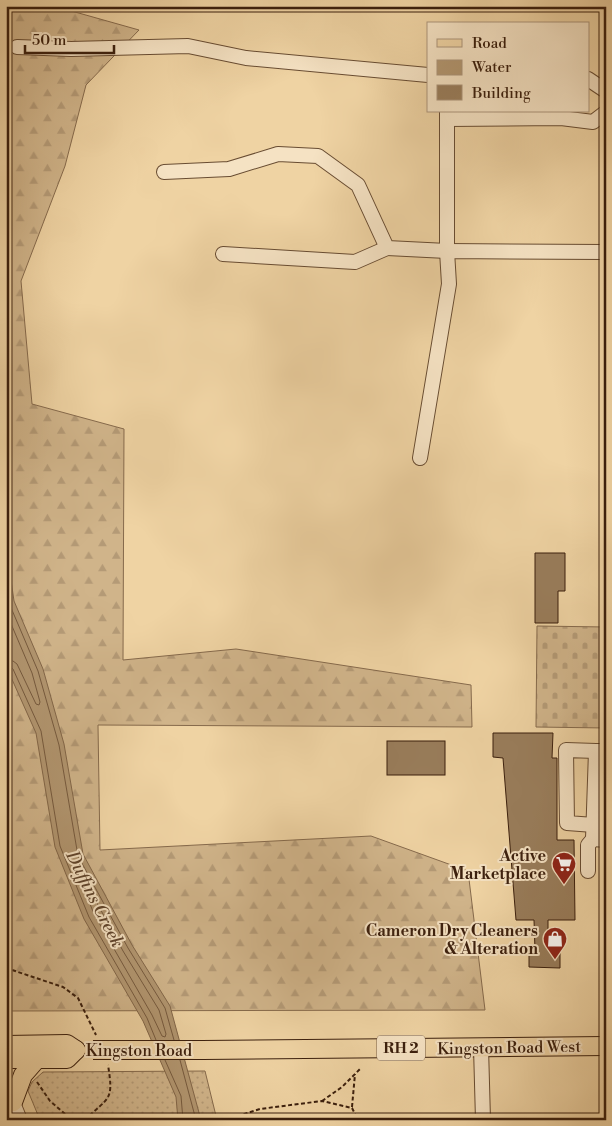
<svg xmlns="http://www.w3.org/2000/svg" width="612" height="1126" font-family="'Libre Bodoni',serif">
<defs>
<pattern id="grass-dots" width="8" height="8" patternUnits="userSpaceOnUse" patternTransform="scale(1.25)"><rect width="8" height="8" fill="#d0b48a"/><path d="M2 2h.1M6 6h.1" fill="none" stroke="#b49a76" stroke-width="1.8" stroke-linecap="round"/></pattern>
<pattern id="forest-firs" width="22" height="20" patternUnits="userSpaceOnUse" patternTransform="scale(1.25)"><rect width="22" height="20" fill="#d0b48a"/><path d="M5 1l3.5 6h-7zM16 11l3.5 6h-7z" fill="#b49a76"/></pattern>
<pattern id="cemetery-stones" width="16" height="16" patternUnits="userSpaceOnUse" patternTransform="scale(1.25)"><rect width="16" height="16" fill="#d0b48a"/><path d="M2 7V4a2 2 0 0 1 4 0v3zM10 15v-3a2 2 0 0 1 4 0v3z" fill="#b49a76"/></pattern>
</defs>
<rect width="100%" height="100%" fill="#efd3a3"/>
<filter id="stains"><feTurbulence type="fractalNoise" baseFrequency=".004" numOctaves="4"/><feColorMatrix values="0 0 0 0 .2 0 0 0 0 .09 0 0 0 0 .02 0 0 0 .5 -.17"/></filter>
<radialGradient id="worn" r=".72"><stop offset=".6" stop-color="#630" stop-opacity="0"/><stop offset="1" stop-color="#630" stop-opacity=".3"/></radialGradient>
<path fill="url(#grass-dots)" stroke="#866a4c" d="M205,1071L217,1120H154L152,1116L139,1120H40L28,1091L32,1082L43,1072Z"/>
<path fill="url(#forest-firs)" stroke="#866a4c" d="M6,10H68L139,30L86,85L65,166L21,281L32,404L124,429L123,660L236,649L471,685L472,727L98,725L100,850L371,836L468,871L485,1010L6,1011Z"/>
<path fill="url(#cemetery-stones)" stroke="#866a4c" d="M537,626L606,627V728L536,727Z"/>
<path fill="#b29670" stroke="#826648" d="M6,546L14,601L43,669L64,744L83,854L132,945L170,1006L201,1120H178L176,1097L143,1021L84,919L55,847L36,733L6,666Z"/>
<g fill="none" stroke-linecap="round" stroke-linejoin="round">
<g stroke="#765a3e" stroke-width="1">
<path d="M6,580L9,603L38,671L59,745L78,856L128,948L165,1008L174,1040"/>
<path d="M6,612L32,673L40,702L39,705L36,704L17,664L13,661L6,660"/>
<path d="M6,666H10L13,669L41,731L60,846L89,917L147,1018L156,1040"/>
<path d="M87,892H91L123,951L159,1010L166,1034L165,1037L162,1036L152,1015L94,914L86,894Z"/>
<path d="M165,1060L181,1096L183,1120"/>
<path d="M180,1060L196,1120"/>
</g>
</g>
<g fill="#997d5b" stroke="#3b1f0d">
<path d="M535,553H565V591H558V623H535Z"/>
<path d="M493,733H553L552,758H557V840H574L575,920H548V950H560V968L529,967V950H535L534,920H516L503,758L493,757Z"/>
<rect x="387" y="741" width="58" height="34"/>
</g>
<g fill="none" stroke-linecap="round" stroke-linejoin="round">
<defs>
<g id="minor">
<path d="M17,47L71,49L188,46L246,58L428,75"/>
<path d="M588,79L606,91"/>
<path d="M447,119L561,118L593,122L606,112"/>
<path d="M164,172L229,169L278,154L318,156L358,185L387,248L447,251V111"/>
<path d="M223,254L355,262L387,248"/>
<path d="M420,458L449,284L447,251L606,252"/>
<path d="M606,751H596L593,839L606,840"/>
<path d="M594,825L567,823L566,750L596,751"/>
<path d="M588,871V845L593,839"/>
<path d="M481,1047L483,1120"/>
<path d="M6,1086L20,1120"/>
</g>
<g id="major">
<path d="M6,1045L67,1044L76,1050"/>
<path d="M202,1050L606,1046"/>
<path d="M6,1059H67L76,1050"/>
<path d="M13,1102L23,1075L37,1059"/>
</g>
</defs>
<use href="#minor" stroke="#684c32" stroke-width="16"/>
<use href="#major" stroke="#3b1f0d" stroke-width="20"/>
<g stroke="#3b1f0d" stroke-width="2" stroke-dasharray="4 2.5" stroke-linecap="butt">
<path d="M6,968L63,987L78,998L96,1035"/>
<path d="M37,1082L50,1101L72,1120"/>
<path d="M322,1101L342,1087L360,1069"/>
<path d="M352,1107L355,1074"/>
<path d="M85,1120C109,1096 114,1102 108,1065"/>
<path d="M225,1120L260,1109L322,1101L352,1108L358,1120"/>
</g>
<use href="#minor" stroke="#f5e2c3" stroke-width="14"/>
<use href="#major" stroke="#efd3a3" stroke-width="18"/>
<defs>
<path id="major-bridge" d="M93,1050H202"/>
</defs>
<use href="#major-bridge" stroke="#3b1f0d" stroke-width="20" stroke-linecap="butt"/>
<use href="#major-bridge" stroke="#efd3a3" stroke-width="18"/>
</g>
<defs>
<symbol id="supermarket-pin" viewBox="-11 -11 22 30"><path d="M0 17L-7.5 6A9.5 9.5 0 1 1 7.5 6Z" fill="#8f2418" stroke="#f5e2c3"/><path d="M-6-5.5h2.5l.6 2H6L4.5 2H-2.5L-4.4-4H-6ZM-1.5 3.2a1.3 1.3 0 1 0 .1 0ZM3 3.2a1.3 1.3 0 1 0 .1 0Z" fill="#fff"/></symbol>
<symbol id="shop-pin" viewBox="-11 -11 22 30"><path d="M0 17L-7.5 6A9.5 9.5 0 1 1 7.5 6Z" fill="#8f2418" stroke="#f5e2c3"/><path d="M-5-2.5h2.3a2.7 3.5 0 0 1 5.4 0H5L5.5 6h-11ZM-1.5-2.5h3a1.5 2.3 0 0 0-3 0Z" fill="#fff"/></symbol>
</defs>
<g fill-rule="evenodd">
<use href="#supermarket-pin" x="550" y="850" width="28" height="38"/>
<use href="#shop-pin" x="541" y="925" width="28" height="38"/>
</g>
<g text-anchor="middle" stroke-width="4" stroke-linejoin="round" paint-order="stroke">
<rect fill="#f5e2c3" stroke="#735a44" stroke-width="1" x="377" y="1035.5" width="48" height="25" rx="4"/>
<g font-size="15" font-weight="bold" fill="#3b1f0d">
<text x="401" y="1053">RH 2</text>
</g>
<g font-size="16" font-weight="bold" fill="#3b1f0d" stroke="#f5e2c3" text-anchor="end">
<text x="546" y="861">Active<tspan x="546" dy="18">Marketplace</tspan></text>
<text x="538" y="936">Cameron Dry Cleaners<tspan x="538" dy="18">&amp; Alteration</tspan></text>
</g>
<g font-size="16" fill="#3b1f0d" stroke="#f5e2c3">
<text transform="translate(509 1047) rotate(-1)" y="6">Kingston Road West</text>
<text x="139" y="1056">Kingston Road</text>
</g>
<g font-size="18" font-style="italic" fill="#5f432b" stroke="#f5e2c3">
<text transform="translate(95 899) rotate(63)" y="6">Duffins Creek</text>
</g>
</g>
<rect width="612" height="1126" fill="none" stroke="#efd3a3" stroke-width="25"/>
<rect x="8" y="8" width="597" height="1111" fill="none" stroke="#3b1f0d" stroke-width="2.5"/>
<rect x="12" y="12" width="587" height="1101" fill="none" stroke="#3b1f0d"/>
<rect x="427" y="22" width="162" height="90" fill="#f5e2c3" stroke="#ab947a"/>
<rect x="437" y="39" width="25" height="8" fill="#efd3a3" stroke="#ab947a"/>
<text x="472" y="48" font-size="15" fill="#3b1f0d">Road</text>
<rect x="437" y="60" width="25" height="15" fill="#b29670" stroke="#ab947a"/>
<text x="472" y="72" font-size="15" fill="#3b1f0d">Water</text>
<rect x="437" y="85" width="25" height="15" fill="#997d5b" stroke="#ab947a"/>
<text x="472" y="98" font-size="15" fill="#3b1f0d">Building</text>
<path d="M25 45v8h89v-8" fill="none" stroke="#3b1f0d" stroke-width="2.5"/>
<text x="32" y="45" font-size="15" fill="#3b1f0d" stroke="#f5e2c3" stroke-width="4" paint-order="stroke">50 m</text>
<rect width="100%" height="100%" filter="url(#stains)"/>
<rect width="100%" height="100%" fill="url(#worn)"/>
</svg>
